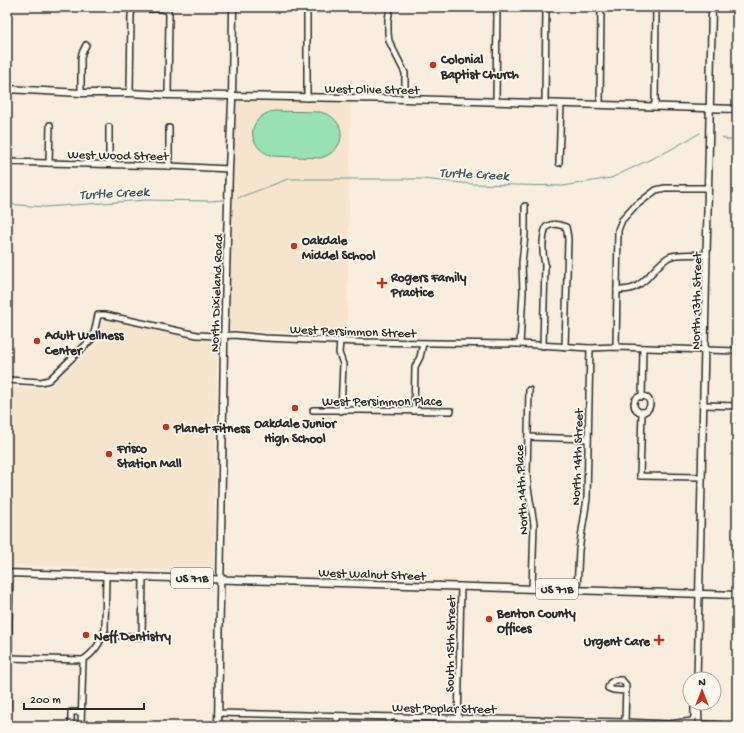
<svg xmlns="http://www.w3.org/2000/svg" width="744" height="733" font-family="'Gochi Hand',sans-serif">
<rect width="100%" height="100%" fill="#f9eedd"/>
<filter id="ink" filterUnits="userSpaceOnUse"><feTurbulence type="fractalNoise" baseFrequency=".025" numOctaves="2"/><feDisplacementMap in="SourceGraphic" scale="8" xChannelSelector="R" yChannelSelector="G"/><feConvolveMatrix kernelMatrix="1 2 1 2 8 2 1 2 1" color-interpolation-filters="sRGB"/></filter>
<g filter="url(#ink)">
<g fill="#f7e4cc">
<path d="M232,96L351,98L347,333L229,330Z"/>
<path d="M103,319L217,341L214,572L7,565V387L48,388L99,342Z"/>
</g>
<path fill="#98e1b1" stroke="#62866e" d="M273,111L320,112C348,118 348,150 321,158L272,156C246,147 246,118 273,111Z"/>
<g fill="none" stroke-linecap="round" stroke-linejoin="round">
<g stroke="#659599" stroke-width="1">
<path d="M722,137L728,140H737"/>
<path d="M238,198L288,179H422L472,184L563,186L611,178L668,151L700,133"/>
<path d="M7,204L44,207L146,200L211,201L223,200"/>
</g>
<defs>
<g id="minor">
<path d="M390,7L388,20V33L389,41L405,73V99"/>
<path d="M81,93V58L82,53L86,45"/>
<path d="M130,93L131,15L132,11L134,9H160L167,10L169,14L168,95"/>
<path d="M307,98V15"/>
<path d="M496,102L497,7"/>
<path d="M545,103L546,7"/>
<path d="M600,105L601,7"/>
<path d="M655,106L656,7"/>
<path d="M7,162L169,166L229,169"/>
<path d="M49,163L50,125"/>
<path d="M559,163L561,104"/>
<path d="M109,164V127"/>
<path d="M169,166V128"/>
<path d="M617,290C622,290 628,290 633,288C648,282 655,265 669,257C678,253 697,255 707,255"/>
<path d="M340,341L339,353L343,364L341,411"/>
<path d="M520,344L523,292L522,263L525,235V206"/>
<path d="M543,346L545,264C542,253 542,238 546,227C553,223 558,224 566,227L567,232L568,239L565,347"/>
<path d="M616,347L618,230L622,220L634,207L656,190L665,188H708"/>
<path d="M7,380L41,382L49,380L93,338L98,315H105L197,335L216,336L234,335L265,338L358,342L520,344L590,348L616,347L737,351"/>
<path d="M529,390L527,474L528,488L534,524L532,589"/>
<circle cx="642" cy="404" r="8"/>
<path d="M642,397L643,348"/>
<path d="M704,405L737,406"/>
<path d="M313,410H358L451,411"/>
<path d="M414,411L415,367L420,357L423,344"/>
<path d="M642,412L640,476L702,477"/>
<path d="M528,437L588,439"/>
<path d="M577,590L579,550L587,499L590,348"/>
<path d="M103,635L142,637L143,577"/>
<path d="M8,658L83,660"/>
<path d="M83,660C94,653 102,641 105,629L106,576"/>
<path d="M697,679L699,595"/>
<path d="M698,703L699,722L702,724L720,725L721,726"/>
<path d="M218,713L625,722L669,724L692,721L694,717V703"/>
<path d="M625,722L626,685L622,680H615L610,683L608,688L613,690L626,691"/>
<path d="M7,723L10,573"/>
<path d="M71,726V712H81"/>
<path d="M81,726L83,660"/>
<path d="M337,726V716"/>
<path d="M389,726V717"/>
<path d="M400,726V717"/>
<path d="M458,726L461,586"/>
</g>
<g id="major">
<path d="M7,89L81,93H130L168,95L405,99L737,109"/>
<path d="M7,573L737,595"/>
<path d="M699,595C704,399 708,203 712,7"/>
<path d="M218,726L224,345L229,169L232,102L233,7"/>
</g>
</defs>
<use href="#minor" stroke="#2b2b2b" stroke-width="8"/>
<use href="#major" stroke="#2b2b2b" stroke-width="9"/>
<use href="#minor" stroke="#fbf7ec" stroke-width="5"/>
<use href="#major" stroke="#fbf7ec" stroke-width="6"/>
</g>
</g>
<g fill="#c8321e" stroke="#fbf7ec" stroke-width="1.5">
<circle cx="433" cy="65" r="4"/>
<circle cx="294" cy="246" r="4"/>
<path d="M380 277h4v4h4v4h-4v4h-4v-4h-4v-4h4z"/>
<circle cx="37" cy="341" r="4"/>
<circle cx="295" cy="408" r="4"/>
<circle cx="166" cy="427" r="4"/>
<circle cx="109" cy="454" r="4"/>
<circle cx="489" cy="619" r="4"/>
<circle cx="86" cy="635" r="4"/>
<path d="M657 634h4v4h4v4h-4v4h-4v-4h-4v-4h4z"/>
</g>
<g text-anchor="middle" stroke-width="3.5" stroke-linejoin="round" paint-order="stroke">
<g fill="#fbf7ec" stroke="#696865" stroke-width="1">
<rect x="171" y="568" width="42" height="20" rx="3"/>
<rect x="536" y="579" width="42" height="20" rx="3"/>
</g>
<g font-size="12" font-weight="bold" fill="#2b2b2b">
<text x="192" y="582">US 71B</text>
<text x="557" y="593">US 71B</text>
</g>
<g font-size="13" font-weight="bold" fill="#2b2b2b" stroke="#fbf7ec" text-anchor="start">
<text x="441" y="63">Colonial<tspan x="441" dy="15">Baptist Church</tspan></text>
<text x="302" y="244">Oakdale<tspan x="302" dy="15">Middel School</tspan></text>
<text x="391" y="281">Rogers Family<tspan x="391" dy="15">Practice</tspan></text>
<text x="45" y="339">Adult Wellness<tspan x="45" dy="15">Center</tspan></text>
<text x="295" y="427" text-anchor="middle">Oakdale Junior<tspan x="295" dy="15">High School</tspan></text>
<text x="174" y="432">Planet Fitness</text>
<text x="117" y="452">Frisco<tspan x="117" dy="15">Station Mall</tspan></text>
<text x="497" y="617">Benton County<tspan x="497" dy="15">Offices</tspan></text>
<text x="94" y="640">Neff Dentistry</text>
<text x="650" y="645" text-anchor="end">Urgent Care</text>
</g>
<g font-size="13" fill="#2b2b2b" stroke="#fbf7ec">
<text transform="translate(372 88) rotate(1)" y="5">West Olive Street</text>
<text transform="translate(118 154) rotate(1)" y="5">West Wood Street</text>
<text transform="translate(215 293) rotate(-88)" y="5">North Dixieland Road</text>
<text transform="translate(695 301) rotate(-89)" y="5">North 13th Street</text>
<text transform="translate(353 330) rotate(2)" y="5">West Persimmon Street</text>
<text x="382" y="405">West Persimmon Place</text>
<text transform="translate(576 457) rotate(-88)" y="5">North 14th Street</text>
<text transform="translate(520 490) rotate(-93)" y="5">North 14th Place</text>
<text transform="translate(372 573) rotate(2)" y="5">West Walnut Street</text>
<text transform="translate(449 644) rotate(-89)" y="5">South 15th Street</text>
<text transform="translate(444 707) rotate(1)" y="5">West Poplar Street</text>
</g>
<g font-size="14" font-style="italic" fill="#435759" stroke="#fbf7ec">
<text transform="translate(474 173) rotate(3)" y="5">Turtle Creek</text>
<text transform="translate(114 192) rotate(-3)" y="5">Turtle Creek</text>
</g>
</g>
<rect width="744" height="733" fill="none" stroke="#fbf7ec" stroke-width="24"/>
<rect x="12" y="12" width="720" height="709" fill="none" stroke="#2b2b2b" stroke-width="1.5" filter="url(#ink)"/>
<g transform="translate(702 691)"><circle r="19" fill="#fbf7ec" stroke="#a8a59f"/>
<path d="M0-3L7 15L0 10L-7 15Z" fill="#c8321e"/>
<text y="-6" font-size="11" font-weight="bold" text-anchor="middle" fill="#2b2b2b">N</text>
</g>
<path d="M24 703v6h120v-6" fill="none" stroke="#2b2b2b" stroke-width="2"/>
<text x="30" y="703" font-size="12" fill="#2b2b2b" stroke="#fbf7ec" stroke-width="3" paint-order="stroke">200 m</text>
</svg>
